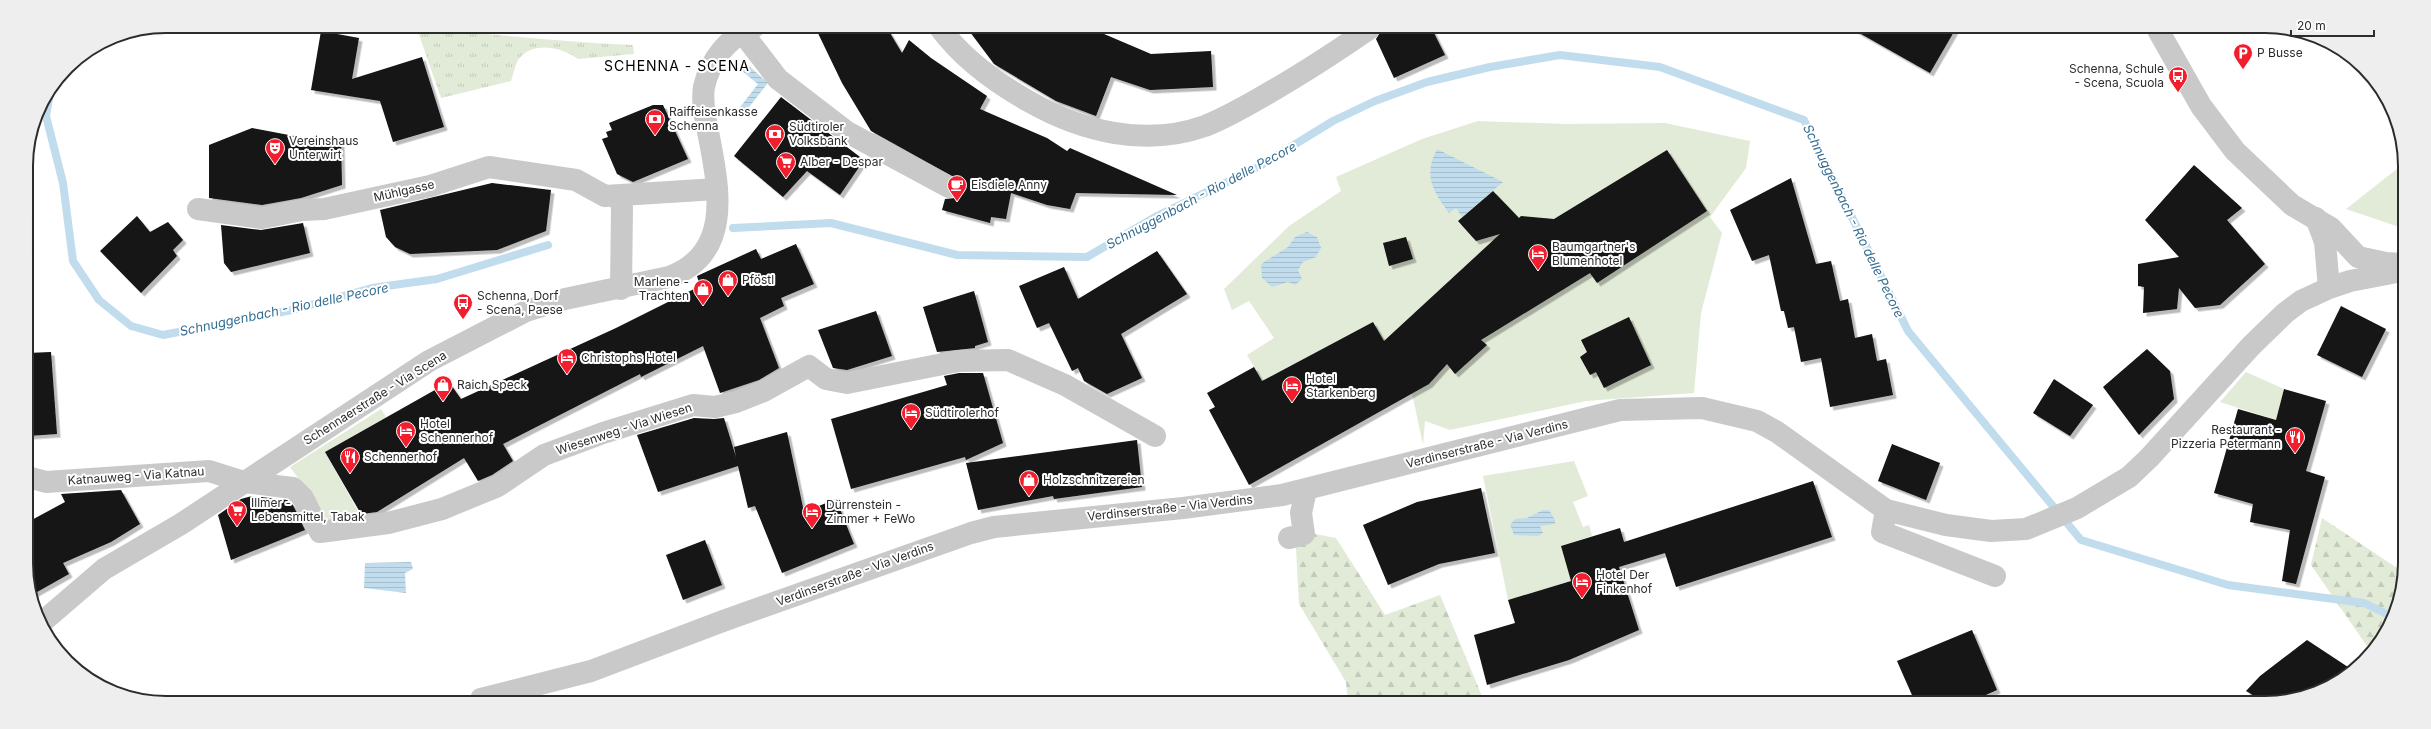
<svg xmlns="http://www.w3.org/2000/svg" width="2431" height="729" font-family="Inter,sans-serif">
<defs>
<pattern id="forest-firs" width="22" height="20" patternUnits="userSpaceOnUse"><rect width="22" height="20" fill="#e2ebd7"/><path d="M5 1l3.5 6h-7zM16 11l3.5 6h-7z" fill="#c2cab9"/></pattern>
<pattern id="park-tufts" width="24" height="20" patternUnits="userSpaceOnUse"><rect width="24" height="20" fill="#e2ebd7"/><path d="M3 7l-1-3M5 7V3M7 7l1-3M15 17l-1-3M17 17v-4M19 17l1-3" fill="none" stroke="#c2cab9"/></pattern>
<pattern id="water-rules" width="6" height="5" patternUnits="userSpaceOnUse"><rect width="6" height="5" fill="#c1dced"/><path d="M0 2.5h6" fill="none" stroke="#a6bdcb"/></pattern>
<filter id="shadow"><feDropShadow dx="3.5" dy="3.5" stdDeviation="0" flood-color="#0004"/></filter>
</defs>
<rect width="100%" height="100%" fill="#fff"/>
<g fill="url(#forest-firs)">
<path d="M2322,518L2400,570C2400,607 2395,623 2371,652L2311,565Z"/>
<path d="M1295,530L1336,538L1385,615L1440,595L1484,701H1348L1346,682L1299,604Z"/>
</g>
<path fill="url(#park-tufts)" d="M417,29C489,33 561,42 633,45L634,54L578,59C562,47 532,40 518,60C515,66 513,75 511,81L441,98Z"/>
<g fill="#e2ebd7">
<path d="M1478,121L1566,124L1665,123L1750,141L1746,168L1710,217L1722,233L1701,313L1694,393L1586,401L1450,430L1425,421L1423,445L1412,393L1373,322L1262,381L1247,355L1274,338L1249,301L1232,310L1224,289L1289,226L1341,191L1336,177L1422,139Z"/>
<path d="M2402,165V228L2346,209Z"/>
<path d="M2246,372L2284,389L2276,420L2220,402Z"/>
<path d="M381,409L386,417L325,452L363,520L324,526L313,498L290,467Z"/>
<path d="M1574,461L1588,496L1573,502L1583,527L1589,525L1592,536L1561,546L1571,581L1508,600L1483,476Z"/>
</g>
<g fill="url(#water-rules)">
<path d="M748,65L768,83L742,116L737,111L758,84L742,71Z"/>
<path d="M1437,149L1503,182L1462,217L1456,208L1449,213C1433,191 1423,176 1437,149Z"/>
<path d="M1307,232L1317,237L1321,248L1316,257L1303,262L1298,270L1302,279L1295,285L1288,282L1272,287L1262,278L1261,264L1288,247L1295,237Z"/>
<path d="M1543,510H1549L1555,520V524L1540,526L1543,533L1539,536L1514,535L1510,525L1515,519L1527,518Z"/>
<path d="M411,562L413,569L405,573L406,593L364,588L365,563Z"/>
</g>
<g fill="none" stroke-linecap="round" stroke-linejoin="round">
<g stroke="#c1dced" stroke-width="8">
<path d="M50,93L46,116L63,183L73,261L99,300L131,326L163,335L292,310L372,288L437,279L548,245"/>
<path d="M733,228L831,223L957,255L1087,257L1157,216L1258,167L1333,121L1375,101L1427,82L1490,67L1560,55L1660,67L1804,120L1908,331L2081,540L2228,585L2364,603L2393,617"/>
</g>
</g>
<g fill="#131313" filter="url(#shadow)">
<path d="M815,27L887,28L902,53L909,40L931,58L987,96L980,109L1047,138L1067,151L1070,148L1177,195L1076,193L1070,209L1047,205L1011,193L1006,219L991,217L990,223L942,210L945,199L955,198L960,193L961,186L959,180L871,131L842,83Z"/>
<path d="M967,28H1090L1151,54L1211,51L1213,87L1150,90L1111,77L1096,116L1056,101L994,64Z"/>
<path d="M1386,29H1432L1445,55L1394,78L1376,39L1381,31Z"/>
<path d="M1854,30H1955L1930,73Z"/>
<path d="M321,31L359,38L352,79L422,57L444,127L393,142L380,101L311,90Z"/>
<path d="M781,97L864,160L840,195L807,171L783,197L734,156Z"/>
<path d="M653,105H663L688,159L633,182L617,174L602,139L608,137L606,132L612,130L609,123Z"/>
<path d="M252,128L310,139L341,141L342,185L301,198L262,205L209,198V145Z"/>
<path d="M1667,150L1707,211L1597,283L1590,273L1481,340L1487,345L1455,374L1447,364L1429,384L1249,485L1209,410L1215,407L1207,393L1254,367L1262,381L1373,322L1384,341L1500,234L1476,241L1458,221L1493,191L1519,218L1521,216L1554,219Z"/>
<path d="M2194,165L2242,208L2227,220L2265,264L2220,305L2195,308L2179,288L2177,309L2143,313L2144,287L2138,286V264L2179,257L2145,220Z"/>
<path d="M1791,178L1816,264L1831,261L1840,301L1848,299L1855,338L1872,334L1877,361L1886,359L1893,395L1830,407L1821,358L1801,362L1794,327L1788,328L1784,311H1781L1769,255L1752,261L1730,210Z"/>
<path d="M492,183L551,190L546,231L497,250L410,254L395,247L386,237L380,210Z"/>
<path d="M137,216L150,232L168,222L183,240L173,250L177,256L141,293L100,251Z"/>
<path d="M303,223L310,253L231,272L224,263L221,225L261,230Z"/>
<path d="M1406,237L1413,259L1389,266L1383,243Z"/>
<path d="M796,244L814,284L781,298L784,306L760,318L779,368L759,380L720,393L703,346L641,377L640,374L503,444L513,461L492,475L478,481L464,458L377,512L361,514L325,452L449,382L461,399L616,328L700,286L697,276L756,249L761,259Z"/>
<path d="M1157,251L1187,294L1121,334L1142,378L1107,394L1084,381L1078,368L1072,371L1049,323L1037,328L1019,286L1064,267L1078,299Z"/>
<path d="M974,291L988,342L975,346V348L937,352L923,307Z"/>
<path d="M2341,306L2386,329L2362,377L2317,355Z"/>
<path d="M876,311L892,356L847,370L833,368L818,330Z"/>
<path d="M1629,317L1651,365L1604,388L1596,372L1590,375L1580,357L1587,352L1581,340Z"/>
<path d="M2147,349L2170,371L2174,399L2139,435L2103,387Z"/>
<path d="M51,352L57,434L28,436L27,353Z"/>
<path d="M959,373H983L1003,443L966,460L965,457L851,489L831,419L947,385L944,376Z"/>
<path d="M2054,379L2093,405L2070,436L2033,413Z"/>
<path d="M2284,389L2326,401L2306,471L2325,477L2296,584L2282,581L2290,530L2250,522L2253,504L2214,493L2238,409L2276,420Z"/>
<path d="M694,418L714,419L724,418L736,457L734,447L787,432L804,512L836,499L854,544L782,573L755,506L748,508L738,466L658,492L637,435Z"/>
<path d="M1137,440L1142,487L1054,499L1053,496L978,510L966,463Z"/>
<path d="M1892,444L1940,463L1926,500L1878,481Z"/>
<path d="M1813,481L1832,537L1676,587L1665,553L1619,567L1639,630L1569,660L1487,685L1474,635L1515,623L1508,600L1571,581L1561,546L1620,528L1624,542Z"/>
<path d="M1481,488L1495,553L1439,564L1388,585L1363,525L1417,502Z"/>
<path d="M121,490L140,524L111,542L63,563L69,574L30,596L28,522L65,502L61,494Z"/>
<path d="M252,496L287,500L293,505L305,530L231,560L218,515L241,499Z"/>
<path d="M705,540L722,585L683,600L666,555Z"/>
<path d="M1972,630L1997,690L1970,702H1915L1897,661Z"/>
<path d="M2307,640L2354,671L2319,692L2274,703H2266L2246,691L2260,676Z"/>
</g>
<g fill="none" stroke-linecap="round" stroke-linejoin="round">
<g stroke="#c9c9c9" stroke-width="22">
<path d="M940,28C963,59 996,83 1030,102C1083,132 1146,147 1205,126C1228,117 1250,104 1272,91C1305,72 1337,51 1369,29"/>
<path d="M2158,30L2201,106L2235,151L2292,205L2331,228L2358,257L2386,263L2401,264"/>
<path d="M742,32L778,79L847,132L949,187"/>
<path d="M619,196L622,208L621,289"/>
<path d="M198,209L262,218L302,210L324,209L430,186L489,167L576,180L605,196L717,189"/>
<path d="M2316,218L2325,242L2329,288"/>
<path d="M28,477L46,482L209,471L244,482L293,488L303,498L320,532L388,523L442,509L498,486L544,455L603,433L693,405L715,407L736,402L764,391L809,366L826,379L847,383L958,361L1008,360L1065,385L1155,436"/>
<path d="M1886,510L1882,532L1995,576"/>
<path d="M1289,538L1304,534L1301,513L1306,490"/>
<path d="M40,624L104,569L181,524L429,361L526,311L565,299L669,277C730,255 720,194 710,142C707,126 701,104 704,87C710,60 728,37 754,27"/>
<path d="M481,699L591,671L723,621L971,533L994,527L1183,508L1282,495L1620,410L1702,408L1757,421L1777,432L1886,510L1946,525L1991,531L2026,529L2077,508L2129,477L2149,458L2251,346L2285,313L2301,301L2329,288L2350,281L2402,271"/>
</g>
</g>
<defs>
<symbol id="parking-pin" viewBox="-11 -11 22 30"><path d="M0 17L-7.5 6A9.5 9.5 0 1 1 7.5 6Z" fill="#f21e2e" stroke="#fff"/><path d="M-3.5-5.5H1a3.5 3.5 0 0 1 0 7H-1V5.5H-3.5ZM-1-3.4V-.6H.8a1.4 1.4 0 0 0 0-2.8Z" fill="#fff"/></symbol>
<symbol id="bus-pin" viewBox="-11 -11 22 30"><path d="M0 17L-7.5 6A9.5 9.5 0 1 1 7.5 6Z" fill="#f21e2e" stroke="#fff"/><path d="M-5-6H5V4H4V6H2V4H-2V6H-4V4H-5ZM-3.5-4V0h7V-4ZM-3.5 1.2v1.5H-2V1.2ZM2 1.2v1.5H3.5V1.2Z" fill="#fff"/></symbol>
<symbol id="bank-pin" viewBox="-11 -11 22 30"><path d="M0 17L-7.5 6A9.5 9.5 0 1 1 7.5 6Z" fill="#f21e2e" stroke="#fff"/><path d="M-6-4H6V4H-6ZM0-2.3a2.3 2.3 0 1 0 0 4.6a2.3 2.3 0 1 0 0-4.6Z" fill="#fff"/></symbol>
<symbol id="theatre-pin" viewBox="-11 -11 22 30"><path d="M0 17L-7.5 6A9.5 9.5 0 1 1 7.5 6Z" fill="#f21e2e" stroke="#fff"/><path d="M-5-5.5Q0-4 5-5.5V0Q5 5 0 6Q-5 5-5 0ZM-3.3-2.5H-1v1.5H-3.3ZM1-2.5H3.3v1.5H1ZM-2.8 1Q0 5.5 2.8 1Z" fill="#fff"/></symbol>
<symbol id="supermarket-pin" viewBox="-11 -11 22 30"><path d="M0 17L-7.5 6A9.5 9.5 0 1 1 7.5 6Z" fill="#f21e2e" stroke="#fff"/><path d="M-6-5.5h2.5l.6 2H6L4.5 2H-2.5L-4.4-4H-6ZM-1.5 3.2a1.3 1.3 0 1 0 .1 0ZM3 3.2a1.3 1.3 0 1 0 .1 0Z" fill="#fff"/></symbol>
<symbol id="cafe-pin" viewBox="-11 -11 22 30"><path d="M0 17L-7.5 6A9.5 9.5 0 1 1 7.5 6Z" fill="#f21e2e" stroke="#fff"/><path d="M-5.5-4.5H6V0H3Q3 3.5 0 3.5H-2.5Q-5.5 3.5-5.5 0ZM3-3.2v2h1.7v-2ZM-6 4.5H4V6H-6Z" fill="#fff"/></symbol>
<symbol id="hotel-pin" viewBox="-11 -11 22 30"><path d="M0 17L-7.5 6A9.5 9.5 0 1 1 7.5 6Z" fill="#f21e2e" stroke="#fff"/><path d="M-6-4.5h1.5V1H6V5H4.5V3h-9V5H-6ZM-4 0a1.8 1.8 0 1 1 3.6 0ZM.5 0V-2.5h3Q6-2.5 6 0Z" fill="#fff"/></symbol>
<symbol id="shop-pin" viewBox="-11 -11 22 30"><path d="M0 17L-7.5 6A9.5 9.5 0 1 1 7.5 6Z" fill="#f21e2e" stroke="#fff"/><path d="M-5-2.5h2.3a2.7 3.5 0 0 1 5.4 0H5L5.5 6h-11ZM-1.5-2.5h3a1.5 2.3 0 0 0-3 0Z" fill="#fff"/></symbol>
<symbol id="restaurant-pin" viewBox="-11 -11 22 30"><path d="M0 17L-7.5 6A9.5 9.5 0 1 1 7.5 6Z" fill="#f21e2e" stroke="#fff"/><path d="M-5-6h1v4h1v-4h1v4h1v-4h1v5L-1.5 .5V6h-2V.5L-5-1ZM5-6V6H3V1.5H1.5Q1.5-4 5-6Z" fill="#fff"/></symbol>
</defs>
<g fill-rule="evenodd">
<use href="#parking-pin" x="2232" y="42" width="22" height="30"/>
<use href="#bus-pin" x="2167" y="65" width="22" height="30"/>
<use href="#bank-pin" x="644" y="108" width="22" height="30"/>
<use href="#bank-pin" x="764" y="123" width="22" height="30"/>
<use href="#theatre-pin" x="264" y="137" width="22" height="30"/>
<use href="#supermarket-pin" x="775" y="151" width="22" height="30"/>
<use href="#cafe-pin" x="946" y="174" width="22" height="30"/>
<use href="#hotel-pin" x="1527" y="243" width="22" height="30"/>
<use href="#shop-pin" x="717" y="269" width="22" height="30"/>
<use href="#shop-pin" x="692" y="278" width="22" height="30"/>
<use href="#bus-pin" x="452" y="292" width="22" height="30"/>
<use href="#hotel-pin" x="556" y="347" width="22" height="30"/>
<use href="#shop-pin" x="432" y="374" width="22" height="30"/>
<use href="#hotel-pin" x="1281" y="375" width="22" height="30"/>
<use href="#hotel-pin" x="900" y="402" width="22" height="30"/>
<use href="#hotel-pin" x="395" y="420" width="22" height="30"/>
<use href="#restaurant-pin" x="2284" y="426" width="22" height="30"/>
<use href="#restaurant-pin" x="339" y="446" width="22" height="30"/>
<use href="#shop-pin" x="1018" y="469" width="22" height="30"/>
<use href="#supermarket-pin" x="226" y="499" width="22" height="30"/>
<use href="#hotel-pin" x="801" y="501" width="22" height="30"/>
<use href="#hotel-pin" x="1571" y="571" width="22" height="30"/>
</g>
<g text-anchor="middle" stroke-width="4" stroke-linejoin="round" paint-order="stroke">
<g font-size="12" fill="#2c2c2c" stroke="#fff" text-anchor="start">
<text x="2257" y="57">P Busse</text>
<text x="2164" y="73" text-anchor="end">Schenna, Schule<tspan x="2164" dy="14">- Scena, Scuola</tspan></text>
<text x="669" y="116">Raiffeisenkasse<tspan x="669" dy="14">Schenna</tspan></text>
<text x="789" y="131">Südtiroler<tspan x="789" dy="14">Volksbank</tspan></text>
<text x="289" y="145">Vereinshaus<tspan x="289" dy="14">Unterwirt</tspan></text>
<text x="800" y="166">Alber - Despar</text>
<text x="971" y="189">Eisdiele Anny</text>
<text x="1552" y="251">Baumgartner's<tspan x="1552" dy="14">Blumenhotel</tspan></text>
<text x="742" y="284">Pföstl</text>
<text x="689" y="286" text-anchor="end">Marlene -<tspan x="689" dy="14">Trachten</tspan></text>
<text x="477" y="300">Schenna, Dorf<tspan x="477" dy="14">- Scena, Paese</tspan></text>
<text x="581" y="362">Christophs Hotel</text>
<text x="1306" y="383">Hotel<tspan x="1306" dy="14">Starkenberg</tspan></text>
<text x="457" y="389">Raich Speck</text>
<text x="925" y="417">Südtirolerhof</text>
<text x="420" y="428">Hotel<tspan x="420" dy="14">Schennerhof</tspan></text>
<text x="2281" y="434" text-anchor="end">Restaurant -<tspan x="2281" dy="14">Pizzeria Petermann</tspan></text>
<text x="364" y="461">Schennerhof</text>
<text x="1043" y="484">Holzschnitzereien</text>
<text x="251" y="507">Illmer -<tspan x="251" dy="14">Lebensmittel, Tabak</tspan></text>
<text x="826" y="509">Dürrenstein -<tspan x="826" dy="14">Zimmer + FeWo</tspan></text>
<text x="1596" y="579">Hotel Der<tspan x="1596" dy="14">Finkenhof</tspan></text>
</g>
<g font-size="12" fill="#2c2c2c" stroke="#fff">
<text transform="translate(404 191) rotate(-13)" y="4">Mühlgasse</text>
<text transform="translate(375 398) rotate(-32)" y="4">Schennaerstraße - Via Scena</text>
<text transform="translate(624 429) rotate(-18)" y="4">Wiesenweg - Via Wiesen</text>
<text transform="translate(1487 444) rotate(-14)" y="4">Verdinserstraße - Via Verdins</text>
<text transform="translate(136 476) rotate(-4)" y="4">Katnauweg - Via Katnau</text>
<text transform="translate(1170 508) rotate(-6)" y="4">Verdinserstraße - Via Verdins</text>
<text transform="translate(855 574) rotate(-20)" y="4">Verdinserstraße - Via Verdins</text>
</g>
<g font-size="13" font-style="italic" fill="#346e93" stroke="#fff">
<text transform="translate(1201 195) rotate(-28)" y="5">Schnuggenbach - Rio delle Pecore</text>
<text transform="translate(1854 221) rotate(64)" y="5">Schnuggenbach - Rio delle Pecore</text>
<text transform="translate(284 309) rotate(-12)" y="5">Schnuggenbach - Rio delle Pecore</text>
</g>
<g font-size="14" letter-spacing="1" fill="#000" stroke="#fff">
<text x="677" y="71">SCHENNA - SCENA</text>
</g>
</g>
<path d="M0 0H2431V729H0ZM166 33H2265A133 133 0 0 1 2398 166V563A133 133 0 0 1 2265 696H166A133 133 0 0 1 33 563V166A133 133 0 0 1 166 33Z" fill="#eee" fill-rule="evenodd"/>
<path fill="none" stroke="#2c2c2c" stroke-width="2" d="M166 33H2265A133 133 0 0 1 2398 166V563A133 133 0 0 1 2265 696H166A133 133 0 0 1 33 563V166A133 133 0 0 1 166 33Z"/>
<path d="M2291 30v6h83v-6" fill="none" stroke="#2c2c2c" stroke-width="2"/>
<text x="2297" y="30" font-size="12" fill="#2c2c2c" stroke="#ffffff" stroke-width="3" paint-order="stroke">20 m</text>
</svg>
